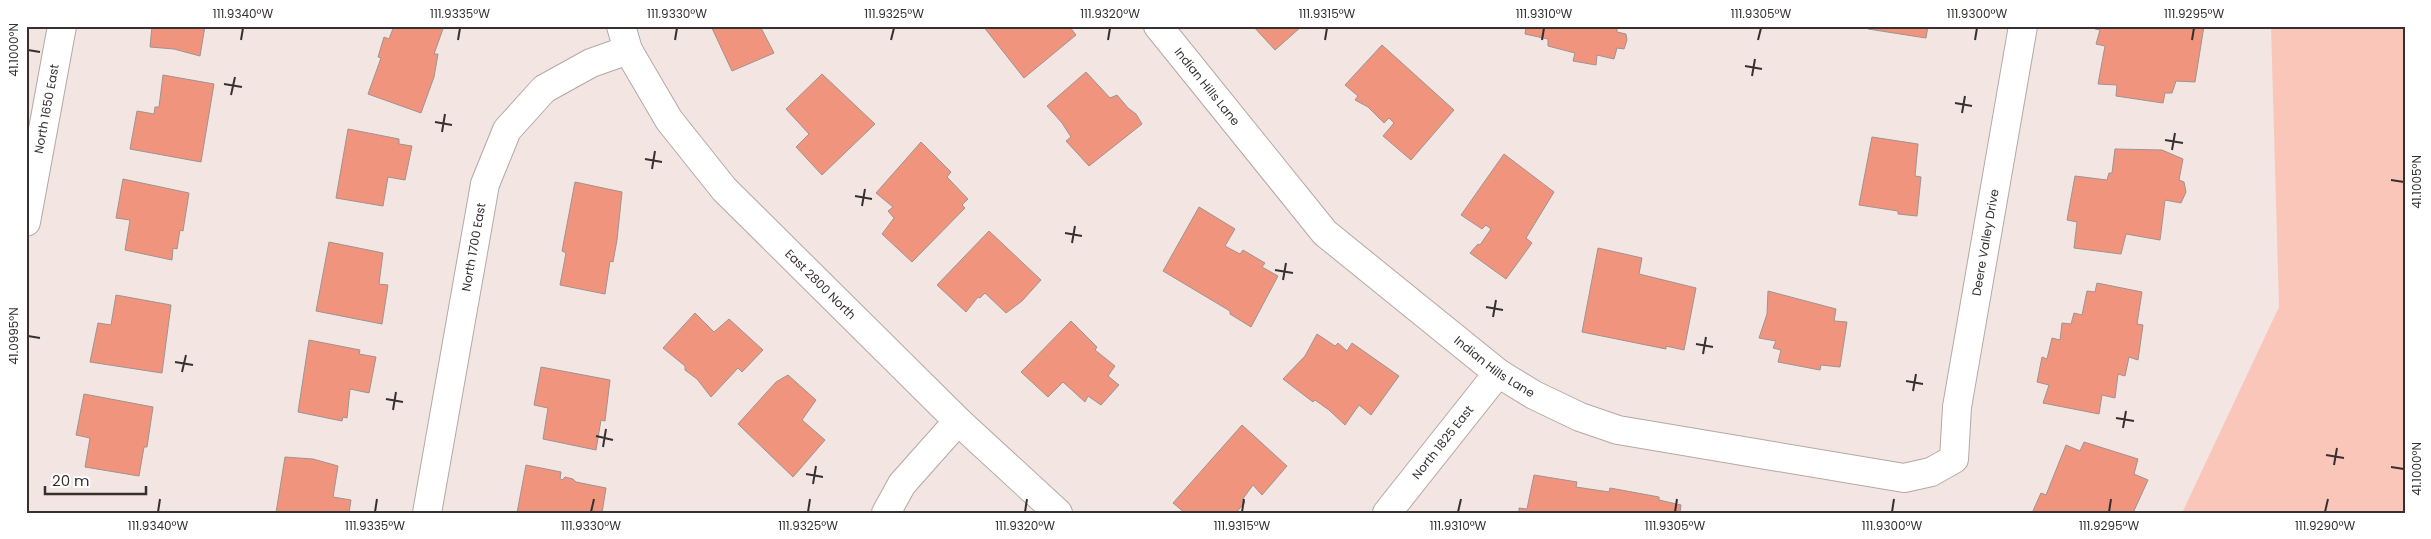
<svg xmlns="http://www.w3.org/2000/svg" width="2431" height="539" font-family="Poppins,sans-serif">
<rect width="100%" height="100%" fill="#f3e5e1"/>
<path fill="#fac6ba" d="M2271,26H2405V513H2182L2279,307Z"/>
<g fill="#f1947e" stroke="#9f9390">
<path d="M152,26H205L200,56L174,49L150,47Z"/>
<path d="M394,26H444L434,54H438L434,77L421,113L368,94L381,58L378,57L384,37L389,39Z"/>
<path d="M711,26H760L774,53L732,71Z"/>
<path d="M983,26H1069L1076,35L1024,78Z"/>
<path d="M1253,26H1302L1275,50Z"/>
<path d="M1526,26H1617V32L1626,34L1627,40L1624,49L1617,48L1614,59L1597,55L1596,65L1573,61L1575,53L1548,46V39L1525,34Z"/>
<path d="M1869,26H1928L1926,38L1868,29Z"/>
<path d="M2095,26H2204L2195,82L2176,81L2172,93H2165L2163,103L2116,96L2117,85L2098,84L2105,46L2096,44L2100,30L2095,29Z"/>
<path d="M1382,45L1454,110L1411,160L1383,136L1394,123L1389,118L1384,123L1368,107L1355,100L1358,96L1345,85Z"/>
<path d="M1086,72L1110,98L1117,95L1128,108L1136,114L1142,124L1089,166L1066,141L1071,137L1062,123L1047,106Z"/>
<path d="M822,74L875,124L822,175L796,147L809,134L786,109Z"/>
<path d="M163,75L214,84L201,162L130,149L137,111L154,114L155,107H159Z"/>
<path d="M348,129L399,139V144L412,146L405,180L388,177L383,206L336,198Z"/>
<path d="M1872,137L1918,144L1915,176L1921,177L1917,216L1898,214V211L1859,205Z"/>
<path d="M921,142L951,172L947,177L968,199L962,205L965,208L912,262L882,234L894,218L888,211L893,207L876,193Z"/>
<path d="M2115,149L2162,150L2183,159L2179,180L2184,182L2186,192L2181,203L2165,200L2160,240L2126,234L2121,254L2074,248L2077,222L2067,220L2075,176L2107,180L2109,173H2112Z"/>
<path d="M1504,154L1554,192L1526,238L1532,243L1506,279L1470,253L1478,244L1480,245L1491,229L1486,225L1482,229L1461,215Z"/>
<path d="M123,179L189,193L183,231L180,230L177,249L173,248L172,260L125,250L130,220L116,218Z"/>
<path d="M575,182L622,192L617,240L613,262L610,261L605,294L560,285L566,253L562,251Z"/>
<path d="M1199,207L1235,229L1225,246L1240,254L1243,250L1265,263L1262,267L1278,276L1251,327L1230,314V311L1163,271Z"/>
<path d="M989,231L1041,280L1022,301L1006,313L985,293L980,298L978,297L966,312L937,285Z"/>
<path d="M329,242L383,253L379,284L388,285L382,324L316,311Z"/>
<path d="M1598,248L1642,258L1639,274L1696,288L1684,350L1666,346V349L1582,332Z"/>
<path d="M2097,283L2142,292L2137,324L2143,325L2138,360L2129,357L2125,376L2118,374L2115,398L2102,395L2099,414L2043,403L2049,385L2037,382L2042,357L2047,359L2052,338L2060,340L2062,323L2071,324L2074,313L2082,315L2087,291L2095,292Z"/>
<path d="M1768,291L1836,309L1834,321L1847,322L1840,367L1821,365L1820,370L1778,362L1781,350L1773,348L1776,341L1759,338L1767,314Z"/>
<path d="M116,295L171,305L162,373L90,362L98,323L111,325Z"/>
<path d="M695,313L714,332L729,319L763,350L742,372L738,368L711,397L697,379L685,370V366L663,348Z"/>
<path d="M1071,321L1097,347L1095,350L1115,366L1108,376L1119,385L1101,405L1088,396L1085,402L1063,382L1048,397L1021,372Z"/>
<path d="M1317,334L1335,346L1338,343L1347,351L1352,343L1399,376L1371,415L1359,405L1345,425L1329,410L1315,400L1313,402L1283,379L1305,356Z"/>
<path d="M309,340L360,350L359,354L376,357L369,393L350,389L347,418L343,417L342,421L298,412Z"/>
<path d="M541,367L610,380L605,421L601,420L596,450L543,439L548,408L534,405Z"/>
<path d="M788,375L816,400L802,420L825,440L793,477L738,424L776,382Z"/>
<path d="M84,394L153,407L147,447H144L139,476L85,467L90,438L76,435Z"/>
<path d="M1242,425L1287,466L1262,495L1253,485L1242,500L1245,502L1236,513H1185L1173,503Z"/>
<path d="M2084,442L2138,459L2134,474L2148,480L2133,513H2032L2041,493L2046,495L2066,445L2080,451Z"/>
<path d="M285,457L313,459L338,466L333,497L351,500L349,513H276Z"/>
<path d="M526,465L561,472L560,479L562,480L565,477L573,479L576,482L606,488L602,513H517Z"/>
<path d="M1534,475L1577,482L1576,487L1609,492L1610,488L1659,497V500L1681,505L1680,513H1519V508L1527,509Z"/>
</g>
<g fill="none" stroke-linecap="round" stroke-linejoin="round">
<defs>
<g id="street">
<path id="s1" d="M621,26L628,50L669,120L724,189L958,421L1058,513"/>
<path id="s2" d="M1158,26L1325,233L1498,373L1534,395L1580,417L1618,430L1904,478L1931,472L1954,459L1957,407L2023,26"/>
<path id="s3" d="M26,222L62,26"/>
<path id="s4" d="M427,513L485,184L507,130L544,89L591,63L628,50"/>
<path d="M886,513L902,484L958,421"/>
<path id="s5" d="M1387,513L1498,373"/>
</g>
</defs>
<use href="#street" stroke="#b5a8a5" stroke-width="30"/>
<use href="#street" stroke="#fff" stroke-width="28"/>
</g>
<path fill="none" stroke="#363130" stroke-width="2" d="M241,40L243,28M458,40L460,28M675,40L677,28M891,40L894,28M1108,40L1110,28M1325,40L1327,28M1542,40L1544,28M1758,40L1761,28M1975,40L1977,28M2192,40L2194,28M28,50L40,52M1745,66L1762,69M1752,76L1755,59M224,84L242,87M231,95L235,77M1955,103L1972,106M1962,113L1965,96M435,122L452,125M442,132L445,114M2165,140L2183,143M2172,150L2175,133M645,159L662,162M652,169L655,151M2391,180L2404,182M855,196L872,199M862,206L865,189M1065,233L1082,236M1072,243L1075,226M1275,270L1293,273M1283,280L1286,263M1486,307L1503,310M1493,317L1496,300M28,336L40,338M1696,344L1713,347M1703,354L1706,337M175,362L193,365M182,372L186,355M1906,381L1923,384M1913,391L1916,374M386,399L403,402M393,410L396,392M2116,418L2134,421M2123,428L2126,411M596,436L613,440M603,447L606,429M2326,455L2344,458M2334,465L2337,448M2391,467L2404,469M806,474L823,477M813,484L816,466M158,512L160,499M375,512L377,499M591,512L594,499M808,512L810,499M1025,512L1027,499M1242,512L1244,499M1458,512L1461,499M1675,512L1677,499M1892,512L1894,499M2109,512L2111,499M2325,512L2328,499"/>
<g text-anchor="middle" stroke-width="5" stroke-linejoin="round" paint-order="stroke">
<g font-size="12" fill="#363130" stroke="#fff">
<text dy="4" stroke="none"><textPath href="#s2" startOffset="78">Indian Hills Lane</textPath></text>
<text dy="4" stroke="none"><textPath href="#s3" startOffset="115">North 1650 East</textPath></text>
<text dy="4" stroke="none"><textPath href="#s2" startOffset="1185">Deere Valley Drive</textPath></text>
<text dy="4" stroke="none"><textPath href="#s4" startOffset="270">North 1700 East</textPath></text>
<text dy="4" stroke="none"><textPath href="#s1" startOffset="330">East 2800 North</textPath></text>
<text dy="4" stroke="none"><textPath href="#s2" startOffset="482">Indian Hills Lane</textPath></text>
<text dy="4" stroke="none"><textPath href="#s5" startOffset="90">North 1825 East</textPath></text>
</g>
</g>
<rect width="2431" height="539" fill="none" stroke="#ffffff" stroke-width="55"/>
<path d="M45 486v8h101v-8" fill="none" stroke="#363130" stroke-width="2.5"/>
<text x="52" y="486" font-size="15" fill="#363130" stroke="#ffffff" stroke-width="4" paint-order="stroke">20 m</text>
<rect x="28" y="28" width="2376" height="484" fill="none" stroke="#363130" stroke-width="2"/>
<g font-size="12" text-anchor="middle" fill="#363130">
<text x="243" y="18">111.9340°W</text>
<text x="460" y="18">111.9335°W</text>
<text x="677" y="18">111.9330°W</text>
<text x="894" y="18">111.9325°W</text>
<text x="1110" y="18">111.9320°W</text>
<text x="1327" y="18">111.9315°W</text>
<text x="1544" y="18">111.9310°W</text>
<text x="1761" y="18">111.9305°W</text>
<text x="1977" y="18">111.9300°W</text>
<text x="2194" y="18">111.9295°W</text>
<text transform="translate(14 50) rotate(-90)" y="4">41.1000°N</text>
<text transform="translate(2417 182) rotate(-90)" y="4">41.1005°N</text>
<text transform="translate(14 336) rotate(-90)" y="4">41.0995°N</text>
<text transform="translate(2417 469) rotate(-90)" y="4">41.1000°N</text>
<text x="158" y="530">111.9340°W</text>
<text x="375" y="530">111.9335°W</text>
<text x="591" y="530">111.9330°W</text>
<text x="808" y="530">111.9325°W</text>
<text x="1025" y="530">111.9320°W</text>
<text x="1242" y="530">111.9315°W</text>
<text x="1458" y="530">111.9310°W</text>
<text x="1675" y="530">111.9305°W</text>
<text x="1892" y="530">111.9300°W</text>
<text x="2109" y="530">111.9295°W</text>
<text x="2325" y="530">111.9290°W</text>
</g>
</svg>
